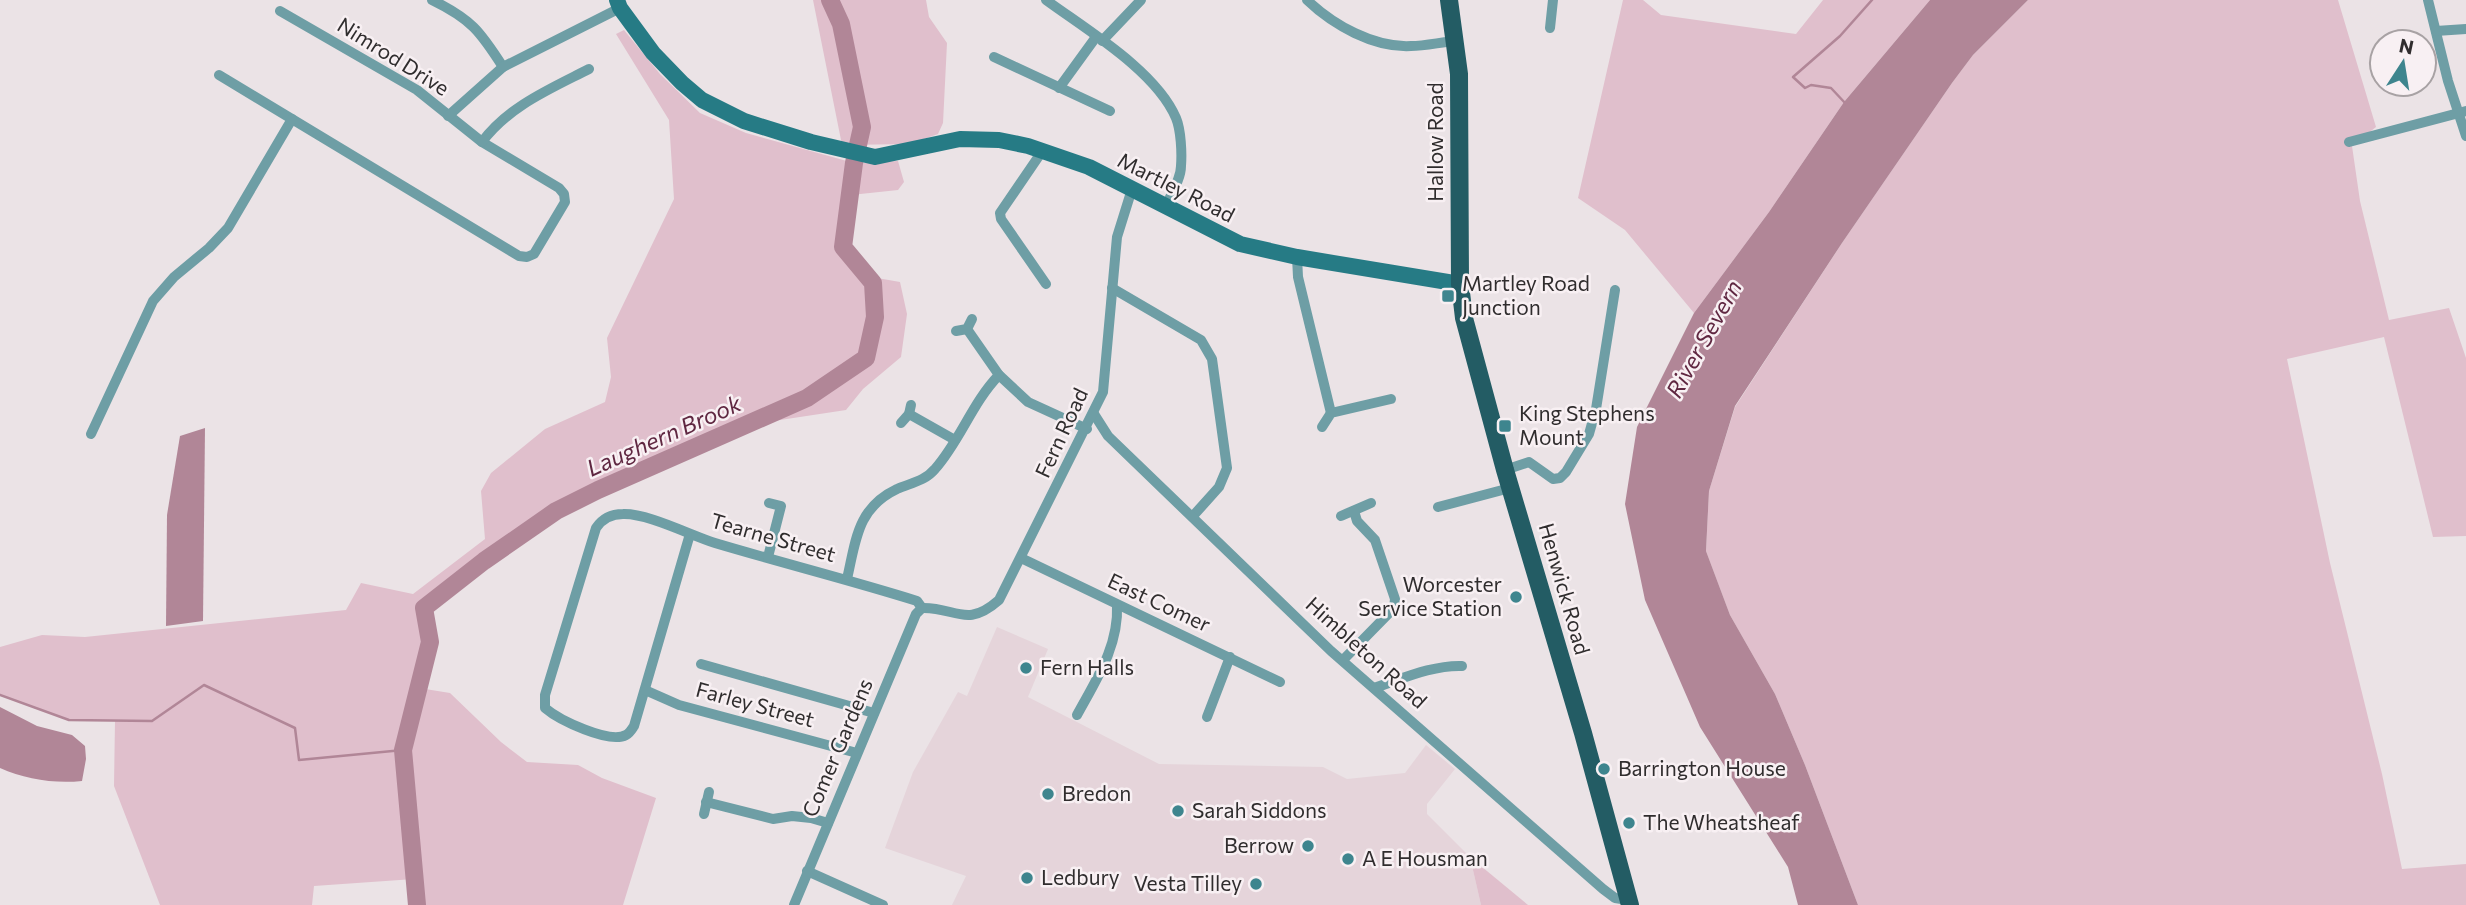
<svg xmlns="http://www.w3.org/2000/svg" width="2466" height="905" font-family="Commissioner,sans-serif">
<rect width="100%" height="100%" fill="#ebe3e6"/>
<path fill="#e5d4da" d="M997,627L1048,649L1028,697L1159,764L1323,767L1347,779L1405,773L1426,745L1455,769L1427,804V814L1470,857L1481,905H952L966,876L885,848L913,772L958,692L967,696Z"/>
<g fill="#e0bfcc">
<path d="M813,0H926L929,17L947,43L943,123L938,134L910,144L842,145Z"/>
<path d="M1623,0H1643L1661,15L1796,34L1823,0H1930L1844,102L1769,212L1694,313L1625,230L1578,198Z"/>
<path d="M2028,0H2338L2376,127L2352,146L2360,201L2389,320L2449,308L2466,358V536L2433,537L2384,337L2287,359L2330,563L2382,774L2402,869L2466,864V905H1858L1805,765L1775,694L1730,615L1706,551L1709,491L1735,407L1842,243L1952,83L1973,55Z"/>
<path d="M624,30L660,74L700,113L746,133L854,163L898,161L904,182L898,190L851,195L843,247L866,276L900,282L907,314L901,357L863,389L846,410L748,425L598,490L556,511L484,561L424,608L430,642L419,688L450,693L501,742L527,762L578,765L602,778L656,798L623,905H417L414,879L314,886L312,905H160L114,786L115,721L69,720L0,695V647L42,635L85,637L346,610L361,583L413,594L485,539L481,491L491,473L545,429L605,402L611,377L607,338L674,199L669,120L616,34Z"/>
<path d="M1470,857L1528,905H1481Z"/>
</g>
<g fill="#b18697">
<path d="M1930,0H2028L1973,55L1952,83L1842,243L1735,406L1709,491L1706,551L1730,615L1775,694L1805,765L1858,905H1798L1788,867L1700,727L1645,600L1625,504L1637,427L1694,313L1769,212L1844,102Z"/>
<path d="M205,428L203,621L166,626L167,515L180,436Z"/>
<path d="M0,707L37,726L72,735L85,746L86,759L82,781C54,784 25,779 0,768Z"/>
</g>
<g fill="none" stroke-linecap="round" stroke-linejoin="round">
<g stroke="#b18697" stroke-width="2.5">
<path d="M1846,104L1831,88L1811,85L1805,88L1793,77L1840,36L1872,0"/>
<path d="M0,695L69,720L152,721L204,685L295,728L299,760L403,750"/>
</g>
<path stroke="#b18697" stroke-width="18" d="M417,905L403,750L430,642L424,608L484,561L556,511L598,490L807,398L866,358L875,317L873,283L843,247L854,163L862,127L841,24L830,0"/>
<g stroke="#6e9ea5" stroke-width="10">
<path d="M432,0C471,19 480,31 503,67"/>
<path d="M1046,0C1087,30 1156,71 1176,118C1181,130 1182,153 1181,166C1181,179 1171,194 1166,206"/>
<path d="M1307,0C1333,25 1374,48 1411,46C1426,46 1441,42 1456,41"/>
<path d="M2428,0L2448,81L2466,136"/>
<path d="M1550,28L1553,0"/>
<path d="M2436,31L2466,29"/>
<path d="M1102,41L1141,0"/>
<path d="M994,57L1110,111"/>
<path d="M219,75L519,256L527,257L534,254L565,202L564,194L559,188L482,142L417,90L280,11"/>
<path d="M1059,88L1096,37"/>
<path d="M448,116L503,67L620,8"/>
<path d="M482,142C509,106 550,89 589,69"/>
<path d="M2349,142L2466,111"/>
<path d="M1043,150L1000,213L1001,219L1046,284"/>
<path d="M1297,257L1298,277L1331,413"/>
<path d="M1112,288L1201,340L1212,359L1227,468L1219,487L1193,516"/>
<path d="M967,329L999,375L1028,402L1087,429"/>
<path d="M956,331L967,329L972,319"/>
<path d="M909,414L955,440"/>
<path d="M1094,414L1108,436L1331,651L1603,889L1615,898L1628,900"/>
<path d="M901,423L909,414L911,405"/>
<path d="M1322,427L1331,413L1391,399"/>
<path d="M91,434L153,301L174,277L209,248L228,228L292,119"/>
<path d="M1505,470L1529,462L1553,479L1560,478L1566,472L1589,434L1596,409L1615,290"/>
<path d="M1438,507L1510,488"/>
<path d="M1341,516L1371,503"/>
<path d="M690,534L634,726C632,729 630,733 626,735C609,744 559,720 545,708V695L596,528C602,519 612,514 623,514C647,513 690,535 715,543C782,563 850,580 917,601L922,608"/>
<path d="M768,557L781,506L769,503"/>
<path d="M1021,558L1280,682"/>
<path d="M847,579C856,540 857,508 897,489C911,483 925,481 935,469C960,441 972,403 999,375"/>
<path d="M922,608C956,607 966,629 999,600L1103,392L1117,237L1132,189"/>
<path d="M1343,660L1394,608L1395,599L1375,540L1357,521L1354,511"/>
<path d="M701,664L874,713"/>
<path d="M1374,688C1402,679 1432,665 1462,666"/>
<path d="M645,690L679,705L857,753"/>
<path d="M1077,715C1096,680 1119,646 1117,605"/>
<path d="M1207,717L1230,657"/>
<path d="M706,802L773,819L792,816L811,818L828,823"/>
<path d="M704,814L709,792"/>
<path d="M807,871L883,905"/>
<path d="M794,905L916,614L922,608"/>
</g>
<path stroke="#267b85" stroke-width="16" d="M617,0L620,8L653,53L682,83L702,100L744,121L811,142L875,157L960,139L999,140L1028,146L1089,167L1240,244L1297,257L1460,284"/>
<path stroke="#235c64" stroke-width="18" d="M1449,0L1459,74L1460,284L1464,318L1505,470L1583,733L1630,905"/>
</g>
<g fill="#3e858e" stroke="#f8f0f3" stroke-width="2.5">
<rect x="1441" y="289" width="14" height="14" rx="3.5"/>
<rect x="1498" y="419" width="14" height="14" rx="3.5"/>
<circle cx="1516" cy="597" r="7"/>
<circle cx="1026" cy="668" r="7"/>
<circle cx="1604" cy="769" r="7"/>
<circle cx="1048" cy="794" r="7"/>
<circle cx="1178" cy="811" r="7"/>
<circle cx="1629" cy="823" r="7"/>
<circle cx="1308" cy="846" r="7"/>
<circle cx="1348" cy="859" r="7"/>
<circle cx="1027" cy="878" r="7"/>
<circle cx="1256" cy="884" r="7"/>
</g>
<g text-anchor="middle" stroke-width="5" stroke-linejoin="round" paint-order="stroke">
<g font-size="21" fill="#302d2e" stroke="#f8f0f3">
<text transform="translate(393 57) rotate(32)" y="7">Nimrod Drive</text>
<text transform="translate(1436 142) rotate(-90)" y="7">Hallow Road</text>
<text transform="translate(1176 188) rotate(27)" y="7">Martley Road</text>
<text transform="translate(1062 433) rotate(-65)" y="7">Fern Road</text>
<text transform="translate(773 538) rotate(16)" y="7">Tearne Street</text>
<text transform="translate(1564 589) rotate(74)" y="7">Henwick Road</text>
<text transform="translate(1159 603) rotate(25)" y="7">East Comer</text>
<text transform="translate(1366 653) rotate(42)" y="7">Himbleton Road</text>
<text transform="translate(755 705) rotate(15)" y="7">Farley Street</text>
<text transform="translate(838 748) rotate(-67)" y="7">Comer Gardens</text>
</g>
<g font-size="21" fill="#302d2e" stroke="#f8f0f3" text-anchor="start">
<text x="1462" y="291">Martley Road<tspan x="1462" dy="24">Junction</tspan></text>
<text x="1519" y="421">King Stephens<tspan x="1519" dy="24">Mount</tspan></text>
<text x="1502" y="592" text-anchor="end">Worcester<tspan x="1502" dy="24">Service Station</tspan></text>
<text x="1040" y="675">Fern Halls</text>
<text x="1618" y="776">Barrington House</text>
<text x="1062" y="801">Bredon</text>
<text x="1192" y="818">Sarah Siddons</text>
<text x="1643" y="830">The Wheatsheaf</text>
<text x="1294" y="853" text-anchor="end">Berrow</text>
<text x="1362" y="866">A E Housman</text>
<text x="1041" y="885">Ledbury</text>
<text x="1242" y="891" text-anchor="end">Vesta Tilley</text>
</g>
<g font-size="23" font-style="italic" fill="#5f2741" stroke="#f8f0f3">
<text transform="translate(1704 339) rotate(-61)" y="8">River Severn</text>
<text transform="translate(664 436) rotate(-24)" y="8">Laughern Brook</text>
</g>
</g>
<g transform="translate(2403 63) rotate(12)"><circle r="33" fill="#f8f0f3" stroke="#a8a2a4" stroke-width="2"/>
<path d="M0-5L12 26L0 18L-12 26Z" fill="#3e858e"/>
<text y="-10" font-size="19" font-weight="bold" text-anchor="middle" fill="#302d2e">N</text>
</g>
</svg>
